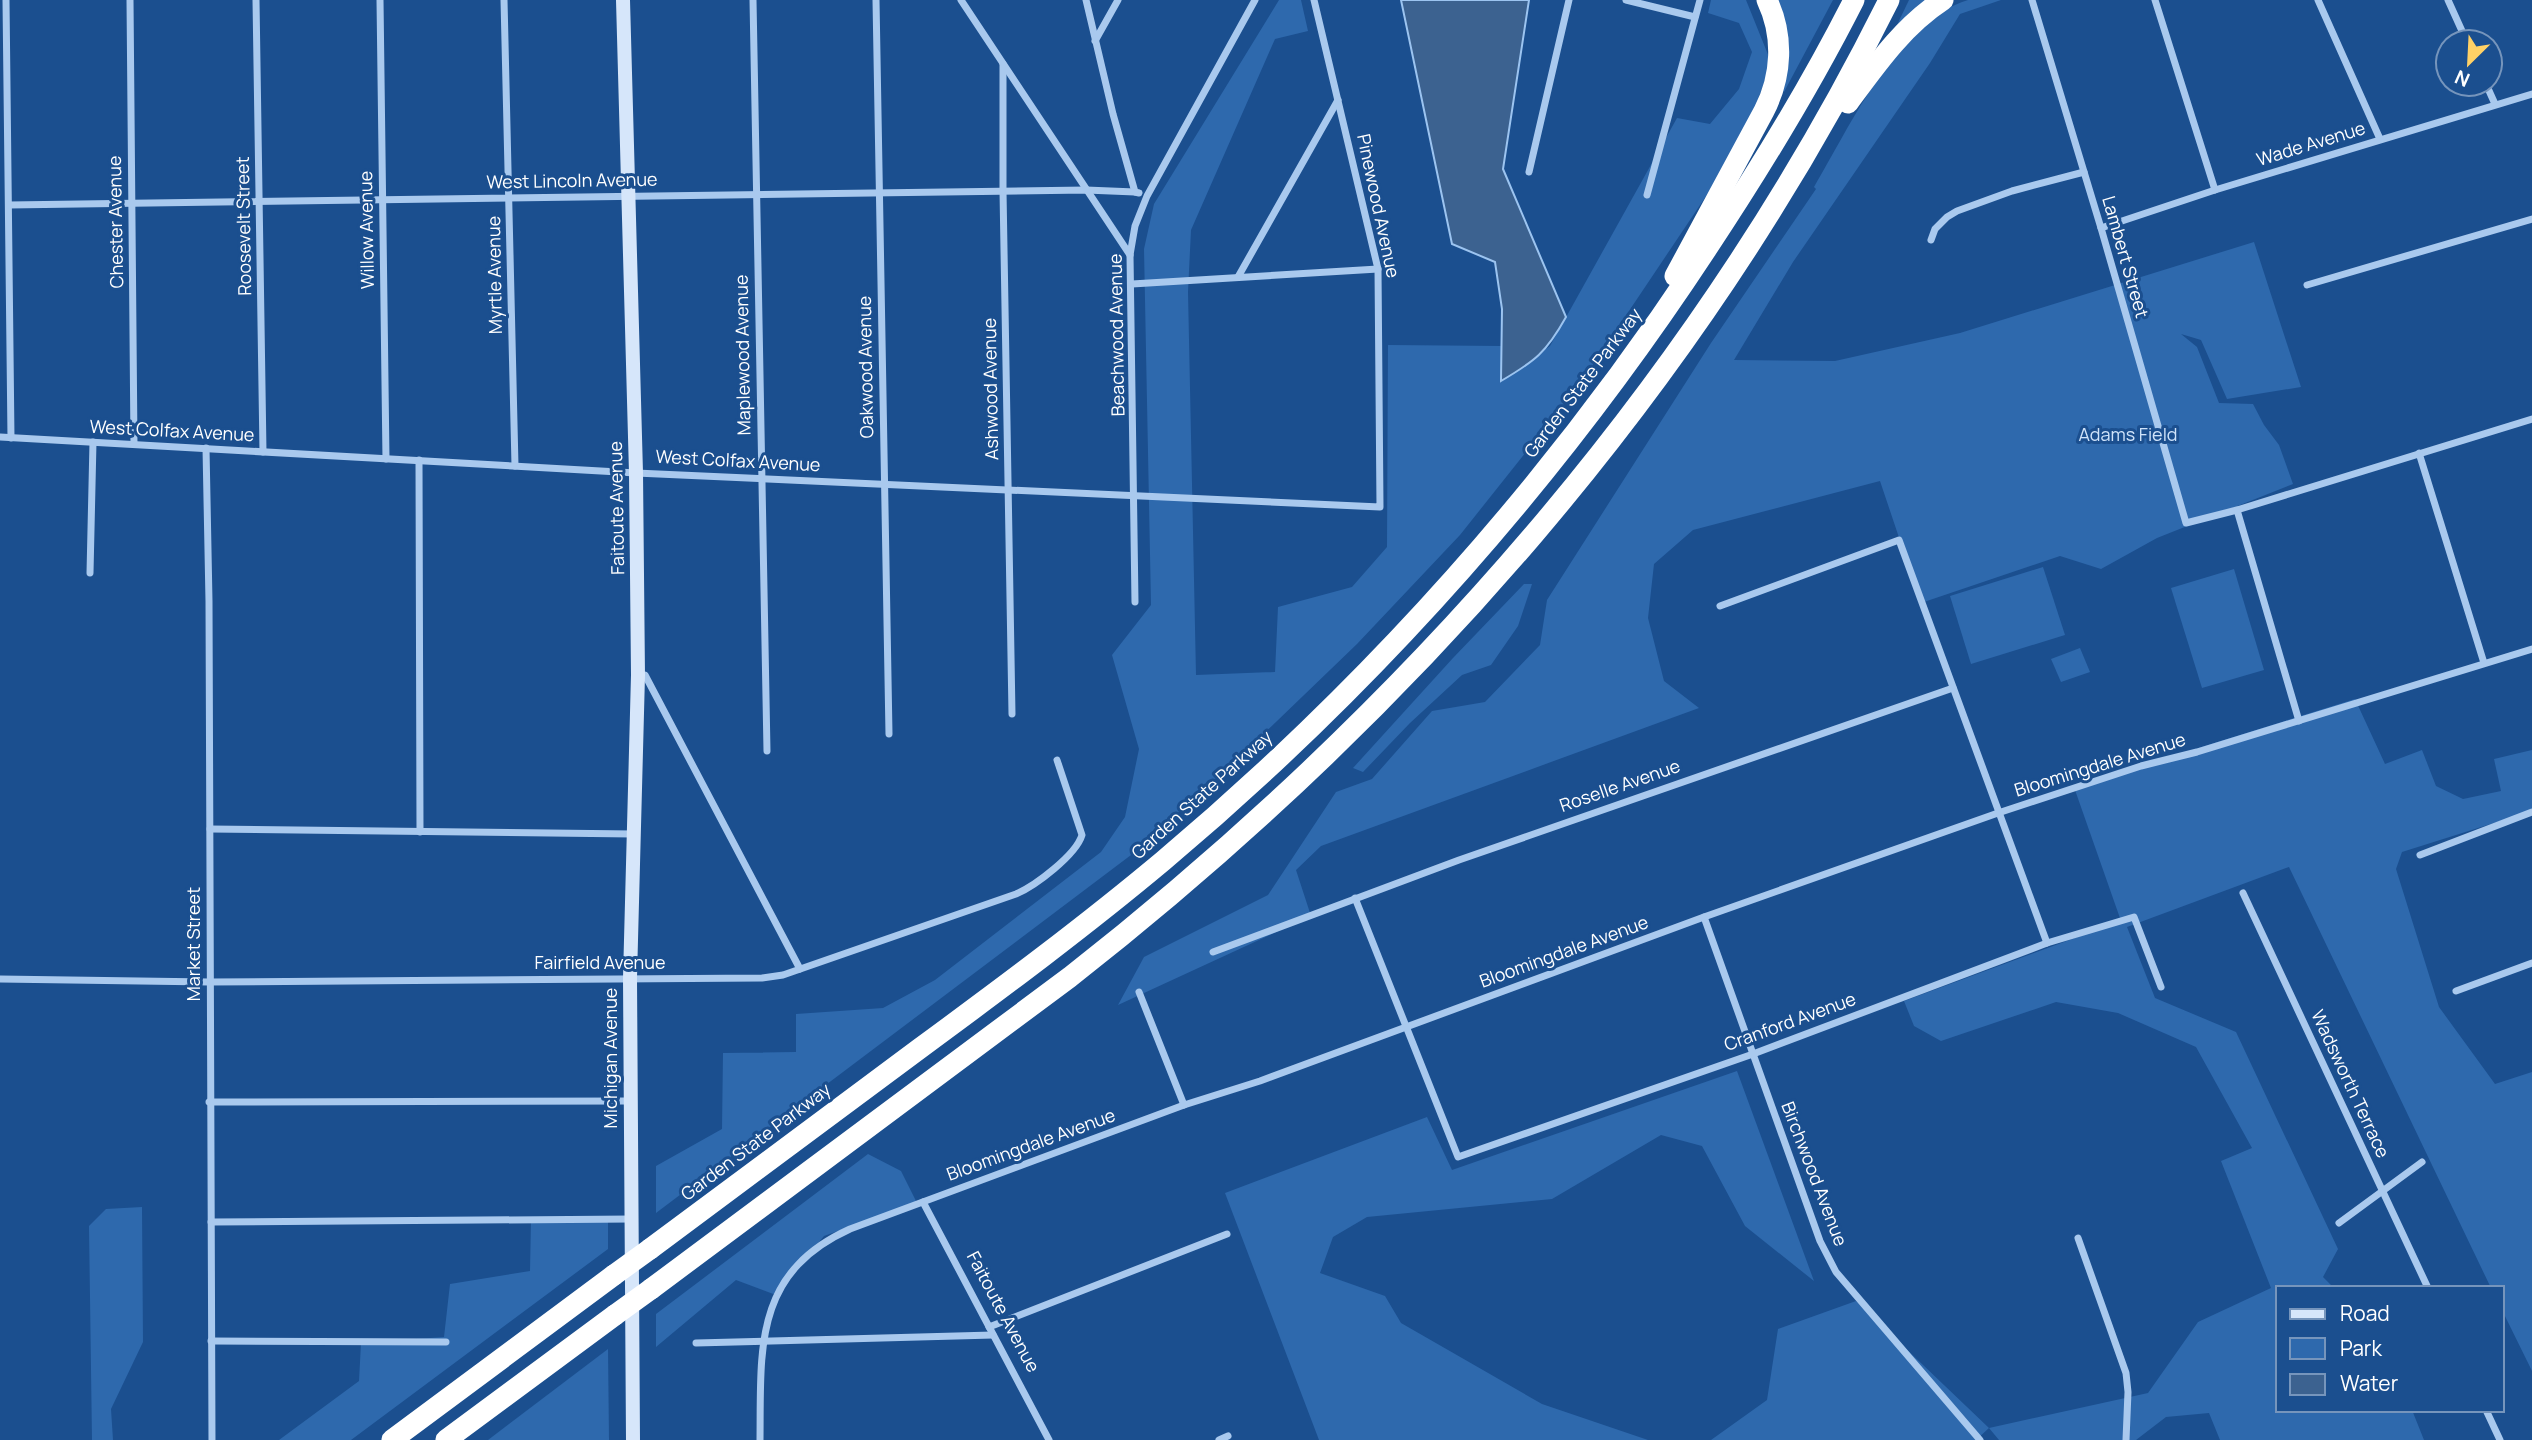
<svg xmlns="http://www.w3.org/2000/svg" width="2532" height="1440" font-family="Manrope,sans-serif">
<rect width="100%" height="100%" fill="#1b4f8f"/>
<g fill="#2e69ad">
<path d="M1279,0H1301L1308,31L1275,39L1191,230L1188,292L1196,675L1275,672L1278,607L1352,587L1387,547L1388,345L1503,346L1501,381L1550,346L1677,118L1710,124L1739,89L1752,52L1739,23L1708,13L1711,0H1746L1771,62L1745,138L1580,384L1460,535L1357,644L1228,768L1135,852L656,1213V1166L722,1129L723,1053L796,1052V1014L883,1008L935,980L1101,852L1125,817L1139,749L1112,655L1151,605L1144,249L1154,204Z"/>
<path d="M1775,0H1833L1784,92L1781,88L1789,56L1788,39Z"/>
<path d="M1909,0H1931L1896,27Z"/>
<path d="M1968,0H2001L1960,14L1930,63L1793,262L1734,360L1835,361L1960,333L2254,242L2301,387L2227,399L2201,340L2181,334L2197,347L2219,403L2253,404L2264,425L2279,445L2293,484L2157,538L2101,569L2060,556L1921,603L1880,481L1693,530L1654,564L1648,618L1664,681L1699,708L1321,846L1296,870L1311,916L1118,1005L1144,957L1268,895L1336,792L1372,779L1432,711L1485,702L1540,645L1547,600L1711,343L1816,189L1814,187C1850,127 1897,21 1968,0Z"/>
<path d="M2043,567L2065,635L1971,664L1950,596Z"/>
<path d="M2234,569L2264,670L2202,688L2171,588Z"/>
<path d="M1524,584H1532L1518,626L1491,665L1462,675L1410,723L1363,772L1353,768L1453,658Z"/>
<path d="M2080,648L2090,672L2061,682L2051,659Z"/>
<path d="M2355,699L2385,764L2422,750L2436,786L2463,799L2501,791L2494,759L2532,750V811L2402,852L2396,869L2439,1007L2495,1084L2532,1072V1371L2502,1310V1288H2491L2289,867L2127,927L2155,998L2236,1032L2338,1249L2323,1277L2334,1288H2278V1410H2412L2424,1440H2220L2209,1413L2166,1417L2136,1440H1999L1989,1428L1976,1440H1711L1767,1400L1778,1329L1856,1301L1989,1428L2148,1393L2198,1322L2271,1288L2221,1161L2252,1148L2196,1047L2118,1013L2056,1002L1941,1041L1914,1026L1904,1001L2121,921L2075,790L2195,749Z"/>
<path d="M1737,1071L1814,1281L1745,1226L1702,1146L1661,1135L1552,1199L1367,1217L1333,1237L1320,1273L1385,1296L1401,1323L1542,1404L1648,1440H1319L1225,1193L1427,1117L1452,1170Z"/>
<path d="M868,1154L901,1171L917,1203L824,1236L776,1295L736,1280L656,1347V1314Z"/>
<path d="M142,1207L143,1342L111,1409L113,1440H92L89,1226L106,1209Z"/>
<path d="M608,1216V1249L351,1440H279L359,1381L361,1343L444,1337L450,1284L530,1271L531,1219Z"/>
<path d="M608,1349L609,1440H488Z"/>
</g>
<path fill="#3c6290" stroke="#9cc4f0" stroke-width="2" d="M1401,0H1529L1503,169L1566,317C1546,353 1535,361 1501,381L1502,309L1495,262L1452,244Z"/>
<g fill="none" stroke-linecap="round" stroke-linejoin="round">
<g stroke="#a9c9ee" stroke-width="7">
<path d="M6,0L11,438"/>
<path d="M130,0L134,444"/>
<path d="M256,0L263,452"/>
<path d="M380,0L386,459"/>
<path d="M504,0L515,466"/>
<path d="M753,0L767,751"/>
<path d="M876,0L889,734"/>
<path d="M961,0L1130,255"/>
<path d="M1086,0L1113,114L1135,192L1139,193"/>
<path d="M1626,0L1695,17"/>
<path d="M2032,0L2101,228L2186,523L2237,510L2532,419"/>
<path d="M2155,0L2215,190"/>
<path d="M2318,0L2380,139"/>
<path d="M2448,0L2467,42"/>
<path d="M1095,41L1118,0"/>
<path d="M1003,64V191L1012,714"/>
<path d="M2486,84L2495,104"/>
<path d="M1529,172L1569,0"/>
<path d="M1647,195L1700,0"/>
<path d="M9,205L1086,190L1135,192"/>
<path d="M2101,228L2215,190L2532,94"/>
<path d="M1931,240L1935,229L1947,217L1957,211L2012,191L2084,172"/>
<path d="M1238,277L1338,100"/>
<path d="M1132,284L1378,269"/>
<path d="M2307,285L2532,219"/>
<path d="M0,437L636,473L1380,507L1378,269L1314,0"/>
<path d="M206,448L209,601L212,1440"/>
<path d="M2419,453L2484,663"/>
<path d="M419,460L420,832"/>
<path d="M2237,510L2299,721"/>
<path d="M90,573L93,442"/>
<path d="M1135,602L1130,255L1135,226L1147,196L1255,0"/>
<path d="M1720,606L1899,540L2047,943"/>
<path d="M638,675H645L800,969"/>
<path d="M210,829L633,834"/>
<path d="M2420,855L2532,812"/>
<path d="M2243,893L2428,1288"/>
<path d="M1355,898L1458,1157L1753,1054L2047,943L2134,917L2161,987"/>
<path d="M1704,917L1820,1241L1836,1272L1980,1440"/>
<path d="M1213,952L1459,860L1953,688"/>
<path d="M0,979L209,982L762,978L783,975L1016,894C1035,886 1076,855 1082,835L1057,760"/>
<path d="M2456,991L2532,963"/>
<path d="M1139,992L1184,1105"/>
<path d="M209,1102L630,1101"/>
<path d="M923,1202L1049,1440"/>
<path d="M211,1222L631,1219"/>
<path d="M2339,1223L2422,1162"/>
<path d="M2078,1238L2126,1373L2128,1392L2126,1440"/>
<path d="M989,1327L1227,1234"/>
<path d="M211,1341L446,1342"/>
<path d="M696,1343L993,1335"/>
<path d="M2486,1410L2500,1440"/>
<path d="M760,1440C761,1349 753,1273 850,1229L1184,1105L1260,1081L1704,917L1998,813L2141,766L2197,752L2532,649"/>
<path d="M1219,1440L1228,1436"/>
</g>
<path stroke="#d6e6fa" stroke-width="14" d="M623,0L636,473L638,675L630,978L633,1440"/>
<g stroke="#fff" stroke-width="21">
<path d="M1848,103C1876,65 1903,26 1943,0"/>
<path d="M1675,276L1764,111C1782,76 1784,36 1767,0"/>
<path d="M650,1249C740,1182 830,1116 919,1049C1002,988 1084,927 1163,861C1372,685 1556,478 1706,250C1759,170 1810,87 1854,0"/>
<path d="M651,1289L1070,977C1407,713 1698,385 1889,0"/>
<path d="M392,1440L614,1275"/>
<path d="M446,1440L615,1315"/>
</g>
<g stroke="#fff" stroke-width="21">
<path d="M614,1275L650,1249"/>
<path d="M615,1315L651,1289"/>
</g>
</g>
<g text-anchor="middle" stroke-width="6" stroke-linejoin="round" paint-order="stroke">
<g font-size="18" fill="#fff" stroke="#1b4f8f">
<text transform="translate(2311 144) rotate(-17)" y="6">Wade Avenue</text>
<text transform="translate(572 181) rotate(-1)" y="6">West Lincoln Avenue</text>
<text transform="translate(1378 206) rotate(78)" y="6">Pinewood Avenue</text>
<text transform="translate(116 222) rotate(-91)" y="6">Chester Avenue</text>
<text transform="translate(244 226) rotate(-91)" y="6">Roosevelt Street</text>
<text transform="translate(367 230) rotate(-91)" y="6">Willow Avenue</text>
<text transform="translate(2125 257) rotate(74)" y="6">Lambert Street</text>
<text transform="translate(495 275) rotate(-91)" y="6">Myrtle Avenue</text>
<text transform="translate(1117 335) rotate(-91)" y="6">Beachwood Avenue</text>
<text transform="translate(743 355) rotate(-91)" y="6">Maplewood Avenue</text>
<text transform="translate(866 367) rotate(-91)" y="6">Oakwood Avenue</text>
<text transform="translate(1583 383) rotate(-53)" y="6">Garden State Parkway</text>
<text transform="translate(991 389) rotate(-91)" y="6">Ashwood Avenue</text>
<text transform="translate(172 431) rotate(3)" y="6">West Colfax Avenue</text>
<text transform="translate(738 461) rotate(3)" y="6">West Colfax Avenue</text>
<text transform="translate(617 508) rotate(-91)" y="6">Faitoute Avenue</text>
<text transform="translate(2100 765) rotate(-17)" y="6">Bloomingdale Avenue</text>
<text transform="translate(1620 786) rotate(-19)" y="6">Roselle Avenue</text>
<text transform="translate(1202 795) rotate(-42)" y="6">Garden State Parkway</text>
<text transform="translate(194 944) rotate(-90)" y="6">Market Street</text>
<text transform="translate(1564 952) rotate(-20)" y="6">Bloomingdale Avenue</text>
<text x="600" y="969">Fairfield Avenue</text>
<text transform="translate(1790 1022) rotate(-20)" y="6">Cranford Avenue</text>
<text transform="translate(611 1058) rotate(-90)" y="6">Michigan Avenue</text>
<text transform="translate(2350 1084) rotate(65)" y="6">Wadsworth Terrace</text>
<text transform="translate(756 1142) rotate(-37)" y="6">Garden State Parkway</text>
<text transform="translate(1031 1145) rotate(-20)" y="6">Bloomingdale Avenue</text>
<text transform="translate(1814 1174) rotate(69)" y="6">Birchwood Avenue</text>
<text transform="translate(1003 1312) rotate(62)" y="6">Faitoute Avenue</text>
</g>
<g font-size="18" fill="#cfe3fa" stroke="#1b4f8f">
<text x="2128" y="441">Adams Field</text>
</g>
</g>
<rect x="2276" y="1286" width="228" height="126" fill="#1b4f8f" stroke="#7695bc" stroke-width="2"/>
<rect x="2290" y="1309" width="35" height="10" fill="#d6e6fa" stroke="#7695bc" stroke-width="2"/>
<text x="2340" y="1321" font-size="21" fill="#ffffff">Road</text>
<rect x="2290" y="1338" width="35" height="21" fill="#2e69ad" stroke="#7695bc" stroke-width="2"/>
<text x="2340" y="1356" font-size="21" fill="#ffffff">Park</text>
<rect x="2290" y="1374" width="35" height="21" fill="#3c6290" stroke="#7695bc" stroke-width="2"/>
<text x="2340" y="1391" font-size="21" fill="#ffffff">Water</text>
<g transform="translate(2469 63) rotate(204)"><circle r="33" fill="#1b4f8f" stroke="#7695bc" stroke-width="2"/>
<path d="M0-5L12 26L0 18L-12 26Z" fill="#ffd166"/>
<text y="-10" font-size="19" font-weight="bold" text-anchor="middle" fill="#ffffff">N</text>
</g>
</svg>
